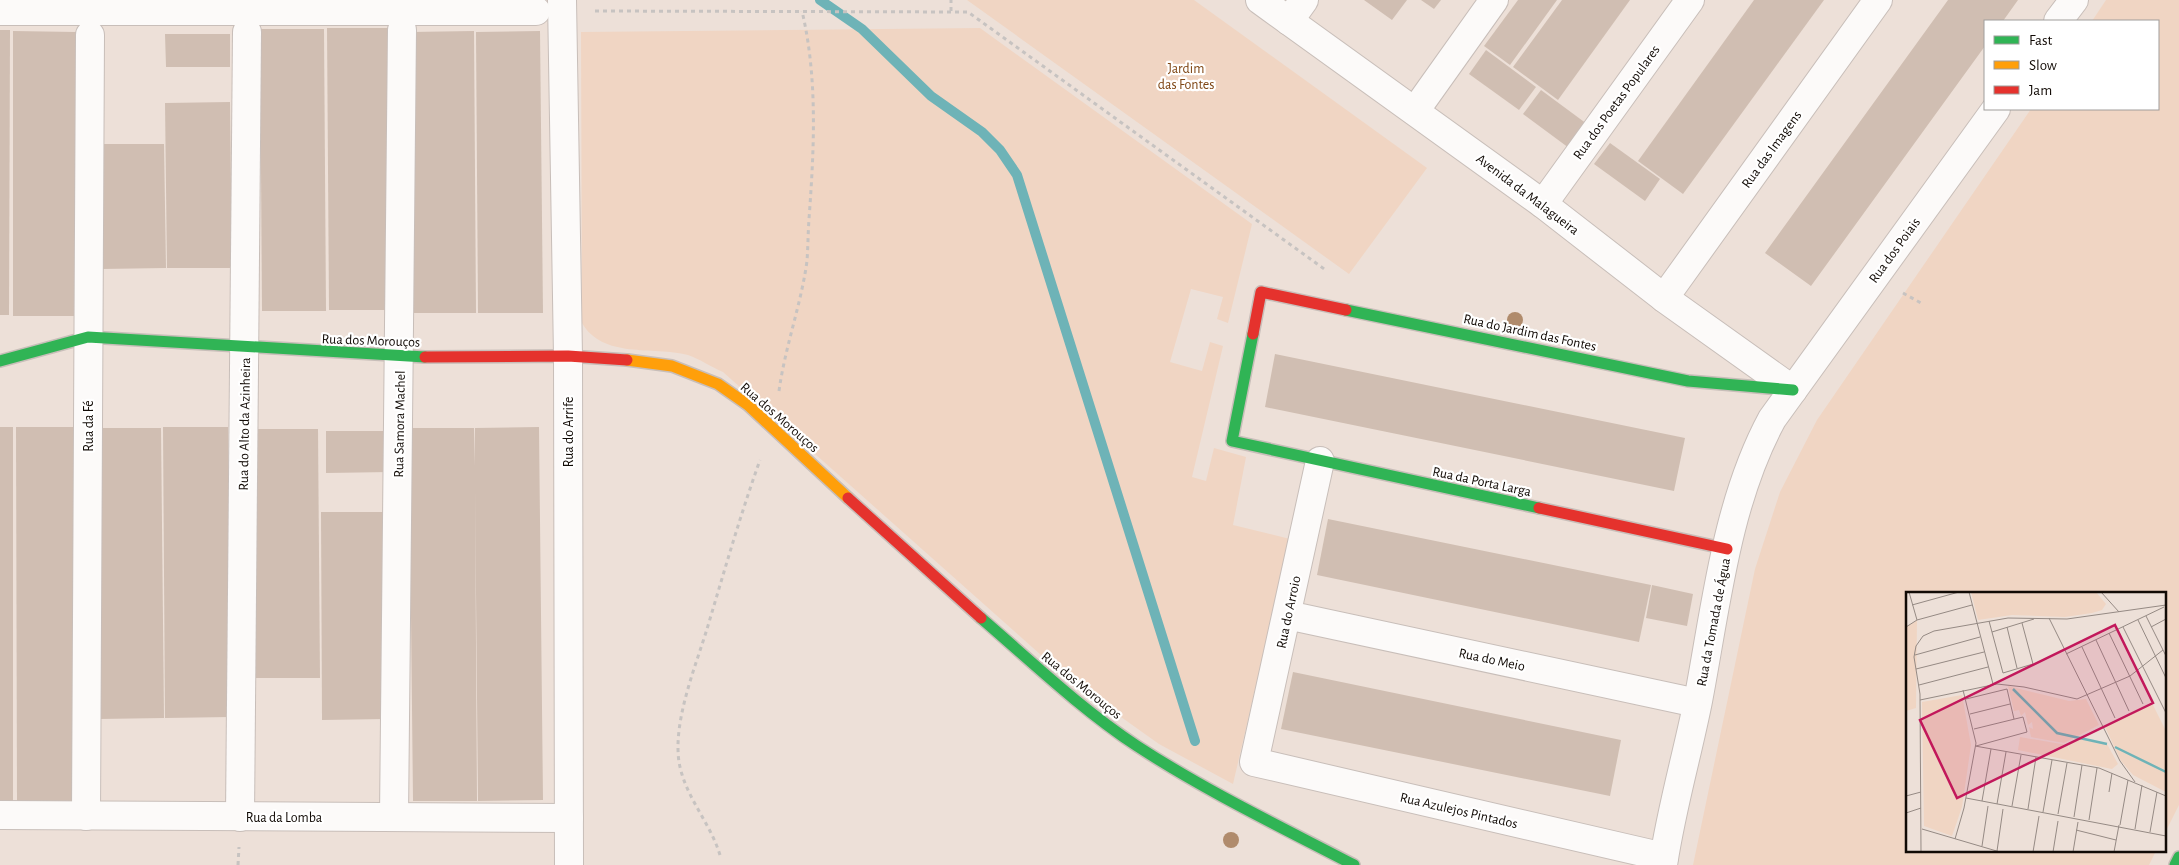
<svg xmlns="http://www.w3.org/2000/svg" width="2179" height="865" font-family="'Alegreya Sans',sans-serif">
<rect width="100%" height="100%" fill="#ede0d8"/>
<g fill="#f0d5c3">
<path d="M967,0H1194L1427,168L1349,274Z"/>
<path d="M2106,0H2179V805L2165,833V594H1908V851H2156L2149,865H1693L1755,569L1780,492L1817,420L2031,109H2158V21H2092Z"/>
<path d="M980,28L1252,224L1228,323L1217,319L1223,297L1191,289L1170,362L1202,371L1210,342L1223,346L1192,477L1206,481L1214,448L1246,457L1233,525L1290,539L1233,784L1159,744L1069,680L723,372C711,367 700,359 688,355C652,346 603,359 582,323L581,32Z"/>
</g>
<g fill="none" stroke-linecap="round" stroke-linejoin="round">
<path stroke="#6eb3b7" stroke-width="10" d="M820,0L862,29L931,96L982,132L1000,150L1017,175L1195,741"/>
</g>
<g fill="#d0beb2">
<path d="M1364,0H1407L1392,20Z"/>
<path d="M1421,0H1441L1434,9Z"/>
<path d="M1518,0H1557L1510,65L1484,46Z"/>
<path d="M1562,0H1630L1558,100L1513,67Z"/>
<path d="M1754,0H1824L1683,194L1638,161Z"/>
<path d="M1948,0H2018L2003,21H1985V46L1811,286L1765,253Z"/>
<path d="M327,28H391L393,310H329Z"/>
<path d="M260,29H324L326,311H262Z"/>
<path d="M0,30H10L9,315H0Z"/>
<path d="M13,31L76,32L75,316H13Z"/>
<path d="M474,31L476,313H412L410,32Z"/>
<path d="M540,31L543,313H478L476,32Z"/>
<path d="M165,34H230V67H166Z"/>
<path d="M1486,50L1536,87L1519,110L1469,74Z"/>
<path d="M1541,90L1587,124L1569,148L1523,114Z"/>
<path d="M230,102L232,268H167L165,103Z"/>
<path d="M1610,143L1660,179L1645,201L1594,164Z"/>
<path d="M100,144H164L166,268L101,269Z"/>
<path d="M1275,354L1685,438L1674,491L1265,407Z"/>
<rect x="0" y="427" width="13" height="374"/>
<path d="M16,427H75V801H17Z"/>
<path d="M163,427H228L230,717L165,718Z"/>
<path d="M539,427L543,800L478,801L475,488L477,801H413L409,428H474L475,466V428Z"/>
<path d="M97,428H161L164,718L99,719Z"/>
<path d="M253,429H318L320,678H255Z"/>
<path d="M326,431H390L391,472L326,473Z"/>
<path d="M321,512H386L387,719L322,720Z"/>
<path d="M1328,519L1651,585L1639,642L1317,575Z"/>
<path d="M1652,585L1693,594L1687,626L1646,618Z"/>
<path d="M1293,672L1621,740L1610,796L1281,729Z"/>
</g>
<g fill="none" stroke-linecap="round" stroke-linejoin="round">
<defs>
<g id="street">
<path d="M562,0L568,356L569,865"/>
<path d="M1260,0L1543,204L1664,298L1793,390"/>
<path d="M0,11H536"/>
<path d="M1289,21L1304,0"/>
<path d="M2058,21L2074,0"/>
<path d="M1415,111L1494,0"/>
<path d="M1543,204L1690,0"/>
<path d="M1664,298L1878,0"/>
<path d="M1320,461L1254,762L1664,857"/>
<path d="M1287,615L1697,703"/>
<path d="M0,815L569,818"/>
<path d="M86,816L90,35"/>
<path d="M240,817L247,32"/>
<path d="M394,817L402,30"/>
<path d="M1663,865C1671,810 1687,756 1698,701C1716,607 1726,504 1772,419L1996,109"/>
</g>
<g id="fast">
<path d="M1346,310L1688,381L1793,390"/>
<path d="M1253,334L1232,441L1539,508"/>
<path d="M0,361L88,337L425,357"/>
<path d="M981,618C1032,662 1081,709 1137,746C1206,791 1281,827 1354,865"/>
<path d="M2175,865L2179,857"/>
</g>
<path id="slow" d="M627,360L672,366L718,384L748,405L848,498"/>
<g id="jam">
<path d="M1253,334L1261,292L1346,310"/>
<path d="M425,357L568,356L627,360"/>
<path d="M848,498L981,618"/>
<path d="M1539,508L1727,549"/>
</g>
</defs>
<use href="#street" stroke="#c8beb9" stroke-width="30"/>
<use href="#fast" stroke="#c8beb9" stroke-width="14"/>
<use href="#slow" stroke="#c8beb9" stroke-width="14"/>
<use href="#jam" stroke="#c8beb9" stroke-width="14"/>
<g stroke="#c7c3c1" stroke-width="3" stroke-dasharray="4 4" stroke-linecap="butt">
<path d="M595,11L968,12L1327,271"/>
<path d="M951,11V0"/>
<path d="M1903,293L1921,303"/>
<path d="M779,391C785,347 801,305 807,261C808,247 808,233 809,219C814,150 818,79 802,11"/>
<path d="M720,855C710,822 685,797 679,762C673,721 695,668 707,629C724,572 740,516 760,460"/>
<path d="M238,865L239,847"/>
</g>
<use href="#street" stroke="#fcfaf9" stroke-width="28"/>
<use href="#fast" stroke="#30b455" stroke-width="11"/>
<use href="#slow" stroke="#ff9f0a" stroke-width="11"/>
<use href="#jam" stroke="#e5322d" stroke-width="11"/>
</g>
<g fill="#b08b6c">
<circle cx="1515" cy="320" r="8"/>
<circle cx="1231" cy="840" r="8"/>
</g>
<g text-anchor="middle" stroke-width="4.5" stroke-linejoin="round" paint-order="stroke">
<g font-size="14" fill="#7f4614" stroke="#fff">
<text x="1186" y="73">Jardim<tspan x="1186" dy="16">das Fontes</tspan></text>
</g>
<g font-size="14" fill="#110a05" stroke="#fff">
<text transform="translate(1616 102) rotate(-54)" y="5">Rua dos Poetas Populares</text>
<text transform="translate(1771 149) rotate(-54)" y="5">Rua das Imagens</text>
<text transform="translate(1528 194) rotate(37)" y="5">Avenida da Malagueira</text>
<text transform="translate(1894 250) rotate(-54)" y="5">Rua dos Poiais</text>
<text transform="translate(1530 332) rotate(12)" y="5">Rua do Jardim das Fontes</text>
<text transform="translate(371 340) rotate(2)" y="5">Rua dos Morouços</text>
<text transform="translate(780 417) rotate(41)" y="5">Rua dos Morouços</text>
<text transform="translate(244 424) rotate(-89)" y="5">Rua do Alto da Azinheira</text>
<text transform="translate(399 424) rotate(-89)" y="5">Rua Samora Machel</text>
<text transform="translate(88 426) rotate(-90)" y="5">Rua da Fé</text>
<text transform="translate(568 432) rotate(-90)" y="5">Rua do Arrife</text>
<text transform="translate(1482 481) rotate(12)" y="5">Rua da Porta Larga</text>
<text transform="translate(1288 612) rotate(-78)" y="5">Rua do Arroio</text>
<text transform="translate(1713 622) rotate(-79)" y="5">Rua da Tomada de Água</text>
<text transform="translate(1492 659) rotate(12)" y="5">Rua do Meio</text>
<text transform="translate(1082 685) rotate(39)" y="5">Rua dos Morouços</text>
<text transform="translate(1459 810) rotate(13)" y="5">Rua Azulejos Pintados</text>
<text x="284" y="822">Rua da Lomba</text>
</g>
</g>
<g transform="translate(1906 592)">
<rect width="260" height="260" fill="#ede0d8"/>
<path d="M65,0H190L200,12L196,18L186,21L159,25L106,23L72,28ZM11,28L10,116L0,119V35ZM102,94L163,109L180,107L193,133L158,151L125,145L123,135L127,137L126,130L122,133L119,120L115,124L113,118L108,119ZM56,103L65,153L56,215L46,244L18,234L16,110ZM246,111L260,139V200L227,183L215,169L199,135ZM114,145L161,153L164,159L162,152L174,147L201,152L212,172L206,177L112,158Z" fill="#f0d5c3"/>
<path fill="none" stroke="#6eb3b7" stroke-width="2.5" d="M107,97L151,141L201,152M209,155L260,180"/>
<path fill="none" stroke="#958a84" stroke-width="1" d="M3,0L11,28M63,0L87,92M195,0L213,20M6,13L53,0M240,24L260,64M143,26L214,169L229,190M232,28L260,86M83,29L97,81L127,72L116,31M0,35L11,28L66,13M101,35L111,76M217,35L260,121M245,35L260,27M86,40L128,27M203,41L237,112M190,48L223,119M176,55L209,126M160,62L258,15M9,63L74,45M10,77L78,60M13,93L82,75M60,107L101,97L108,127M14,108L91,92L118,95L171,107L224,84L257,58M64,122L104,112M68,137L117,125L121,140L70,154M69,154L193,176L260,204M203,200L206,181M0,204L15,200M60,206L260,244M76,209L85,157M91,212L100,160M106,214L115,163M122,217L130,165M137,220L146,168M0,221L15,216M152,222L161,171M168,225L176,173M183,228L191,176M214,233L222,188M16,237L94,260M229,237L236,193M170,238L210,248M244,240L251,200M49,247L58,216L70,151L57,98M76,254L82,214M91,259L97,217M15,260L14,102L8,65L10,54L17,44L28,39L102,26L161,27L260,13M127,260L133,224M147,260L152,229M167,260L172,230M208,260L213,233"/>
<path fill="#c2185b" fill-opacity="0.15" stroke="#c2185b" stroke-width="2.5" d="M209,33L247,111L51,206L14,128Z"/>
<rect width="260" height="260" fill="none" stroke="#110a05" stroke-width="2.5"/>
</g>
<rect x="1984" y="20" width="175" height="90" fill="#ffffff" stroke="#a09d9b"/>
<rect x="1994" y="36" width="25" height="8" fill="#30b455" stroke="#a09d9b"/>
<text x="2029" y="45" font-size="15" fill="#110a05">Fast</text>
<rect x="1994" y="61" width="25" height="8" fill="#ff9f0a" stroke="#a09d9b"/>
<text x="2029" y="70" font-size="15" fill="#110a05">Slow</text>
<rect x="1994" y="86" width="25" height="8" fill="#e5322d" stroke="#a09d9b"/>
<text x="2029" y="95" font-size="15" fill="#110a05">Jam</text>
</svg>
